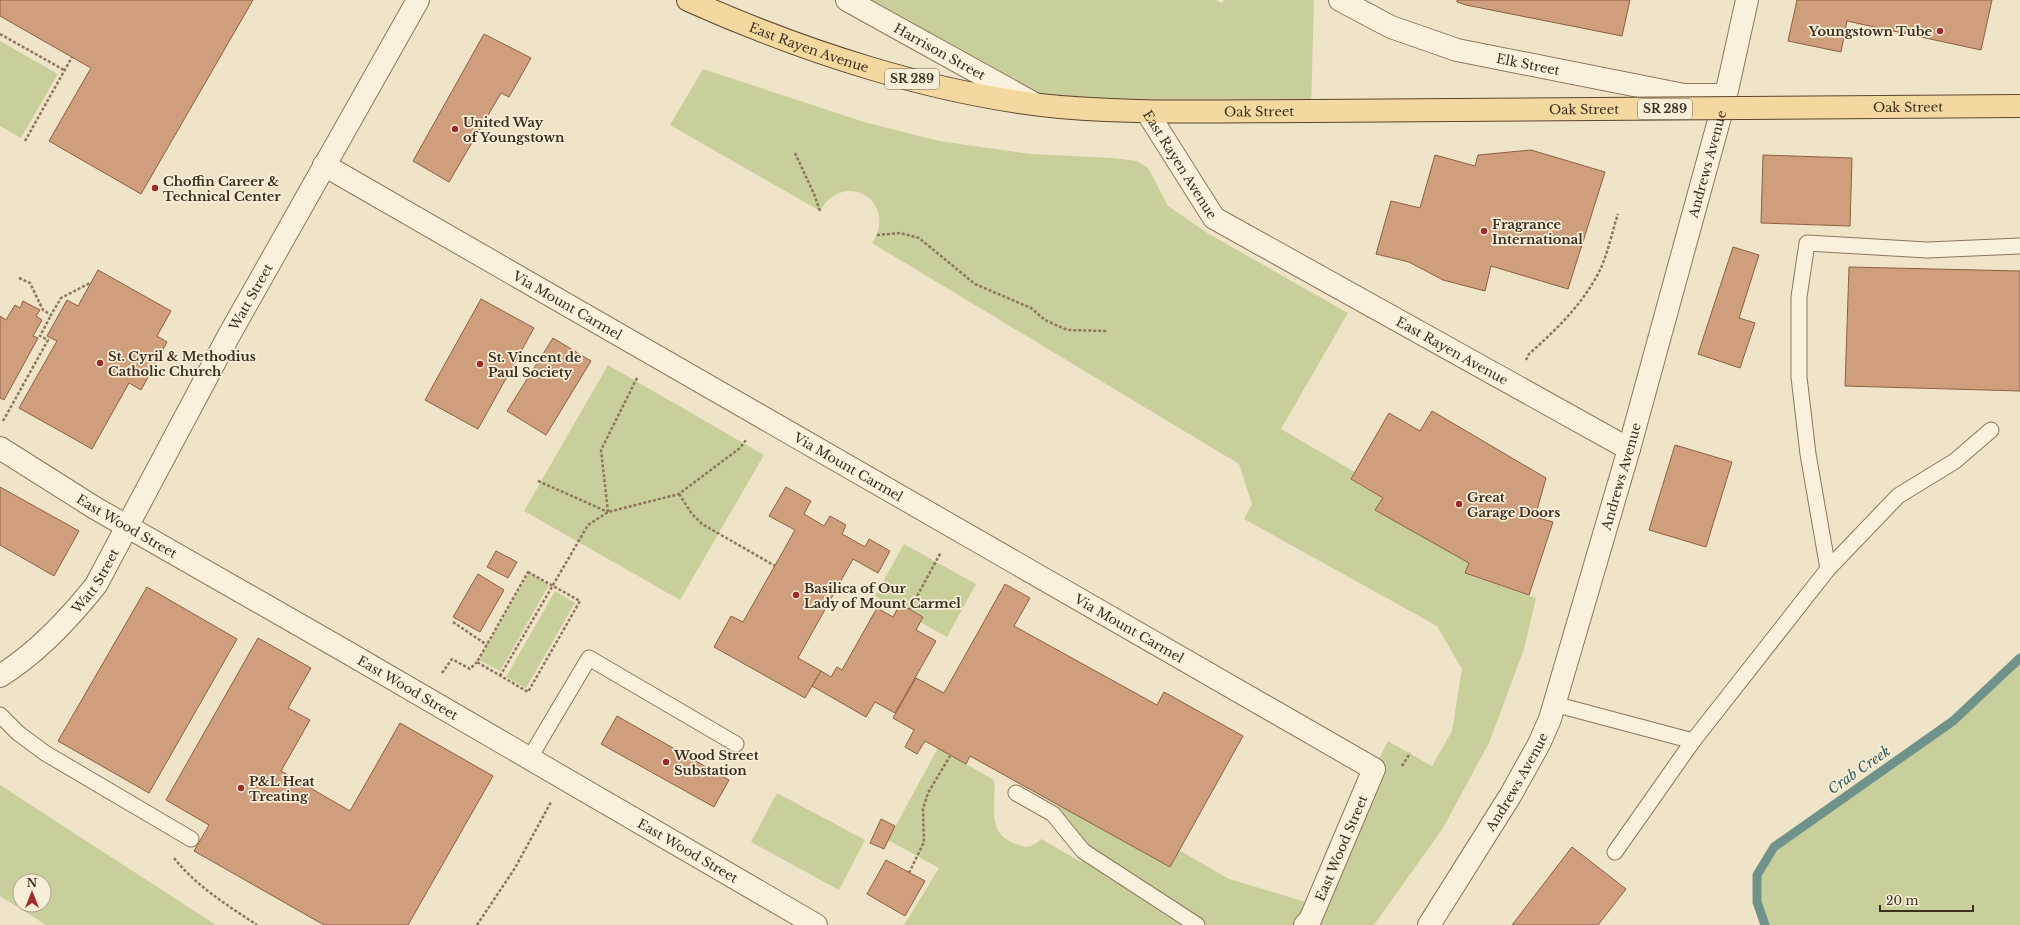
<svg xmlns="http://www.w3.org/2000/svg" width="2020" height="925" font-family="'Libre Baskerville',serif">
<rect width="100%" height="100%" fill="#f0e4c8"/>
<g fill="#c9cf9b" fill-rule="evenodd">
<path d="M847,0H1216L1222,3L1224,0H1314L1311,111L1060,107Z"/>
<path d="M0,41L58,74L21,138L0,126Z"/>
<path d="M703,69L864,122L939,141L1031,154L1113,158L1137,161L1148,168L1168,206L1209,234L1348,313L1281,429L1355,472L1351,480L1383,498L1376,510L1469,563L1465,574L1536,598L1524,649L1489,743L1443,828L1374,925H904L939,868L888,840L938,748L994,780C997,806 985,833 1016,844C1027,849 1033,847 1041,839L1081,862L1086,853L1053,814L1059,805L1170,867L1179,850L1229,879L1316,905L1374,769L1388,741L1432,766L1452,731L1462,669L1437,626L1244,519L1252,504L1239,464L872,243C899,202 844,168 820,211L670,125Z"/>
<path d="M608,365L764,455L680,600L524,511Z"/>
<path d="M904,544L976,584L947,637L920,622L923,616L900,604L897,609L875,596Z"/>
<path d="M529,573L549,585L500,671L479,660Z"/>
<path d="M555,591L575,603L526,688L506,677Z"/>
<path d="M2020,658V925H1761L1764,924L1757,902V875L1774,847L1953,721Z"/>
<path d="M0,785L216,925H46L0,896ZM20,881H44V905H20Z"/>
<path d="M777,793L865,840L839,890L751,842Z"/>
</g>
<g fill="none" stroke-linecap="round" stroke-linejoin="round">
<path stroke="#6f938a" stroke-width="9" d="M1765,925L1757,902V875L1774,847L1953,721L2020,658"/>
</g>
<g fill="#cf9f7d" stroke="#8d5f41">
<path d="M0,0H253L141,194L49,141L91,68L0,16Z"/>
<path d="M1457,0H1630L1622,36L1466,5L1457,2Z"/>
<path d="M1797,0H1992L1981,50L1847,21L1841,52L1788,41Z"/>
<path d="M484,34L531,58L509,97L501,93L449,182L413,161Z"/>
<path d="M1531,150L1605,172L1568,289L1491,266L1485,291L1443,280L1409,262L1376,254L1391,201L1420,208L1435,155L1475,166L1478,155Z"/>
<path d="M1763,155L1852,158L1850,226L1761,223Z"/>
<path d="M1733,247L1759,255L1739,318L1755,323L1740,368L1698,354Z"/>
<path d="M1849,267L2020,271V391L1845,386Z"/>
<path d="M98,270L171,311L157,336L167,342L141,390L129,383L92,449L19,408L57,341L47,336L67,300L78,306Z"/>
<path d="M481,299L534,328L478,429L425,400Z"/>
<path d="M23,301L40,310L36,316L42,320L33,336L38,338L4,400L0,398V316L6,320L15,305L20,308Z"/>
<path d="M553,338L591,361L546,435L507,411Z"/>
<path d="M1432,411L1546,478L1535,517L1553,522L1529,595L1465,573L1469,563L1375,510L1383,498L1351,479L1389,413L1420,431Z"/>
<path d="M1675,445L1732,462L1706,547L1649,530Z"/>
<path d="M0,487L79,531L54,576L0,545Z"/>
<path d="M786,487L811,501L804,514L824,526L830,516L846,525L842,534L865,547L869,539L890,551L878,573L853,559L798,658L821,671L805,698L714,647L731,616L743,622L795,530L769,516Z"/>
<path d="M496,551L517,562L508,578L487,567Z"/>
<path d="M478,574L504,590L480,632L453,617Z"/>
<path d="M1005,584L1030,598L1014,626L1157,705L1164,692L1243,736L1170,867L970,756L966,764L925,741L917,754L905,747L914,730L893,718L916,678L944,693Z"/>
<path d="M147,587L237,639L149,793L58,741Z"/>
<path d="M900,604L923,617L916,630L936,641L895,713L875,702L866,717L812,686L821,671L831,677L837,667L842,670L877,608L893,617Z"/>
<path d="M258,638L311,668L288,708L310,720L281,771L350,811L400,723L493,776L408,925H324L194,851L209,825L166,800Z"/>
<path d="M617,716L729,780L714,807L601,744Z"/>
<path d="M881,819L895,826L884,849L870,843Z"/>
<path d="M1572,847L1626,889L1598,925H1512Z"/>
<path d="M886,860L925,881L905,916L867,894Z"/>
</g>
<g fill="none" stroke-linecap="round" stroke-linejoin="round">
<defs>
<g id="service">
<path d="M1828,569L1808,454L1799,377V297L1807,243L1927,250L2020,246"/>
<path d="M1554,704L1693,741L1615,852"/>
<path d="M0,715L18,733L45,753L191,839"/>
<path d="M1693,741L1828,569L1898,496L1955,461L1991,430"/>
<path d="M529,759L589,658L736,744"/>
<path d="M1016,793L1053,814L1083,851L1197,925"/>
</g>
<g id="minor">
<path id="s1" d="M847,0L1033,103"/>
<path id="s2" d="M1340,0L1391,27L1457,50L1684,95H1726"/>
<path id="s3" d="M1147,112L1214,218L1629,449"/>
<path id="s4" d="M324,165L1374,769L1310,920L1305,925"/>
<path id="s5" d="M0,448L95,508L345,651L816,925"/>
<path id="s6" d="M0,676C37,653 69,619 96,585L228,337L418,0"/>
</g>
<g id="tertiary">
<path id="s7" d="M1429,925L1510,796L1539,744L1550,719L1629,449L1726,95L1747,0"/>
</g>
<g id="primary">
<path id="s8" d="M688,0C802,51 935,95 1060,107C1143,114 1227,111 1311,111"/>
</g>
</defs>
<use href="#service" stroke="#8d765c" stroke-width="17"/>
<use href="#minor" stroke="#8d765c" stroke-width="24"/>
<use href="#tertiary" stroke="#8d765c" stroke-width="24"/>
<use href="#primary" stroke="#5b4430" stroke-width="24"/>
<g stroke="#8d765c" stroke-width="2.5" stroke-dasharray="3 2" stroke-linecap="butt">
<path d="M0,34L64,70"/>
<path d="M25,141L72,57"/>
<path d="M795,153L814,194L820,211"/>
<path d="M877,235L900,233L919,238L975,284L1031,308L1045,320L1067,330L1108,331"/>
<path d="M19,278L30,283L43,310L51,315L61,298L90,283"/>
<path d="M1526,360L1529,354C1557,329 1583,304 1600,270C1608,253 1612,232 1618,214"/>
<path d="M3,421L48,340L40,336L51,315"/>
<path d="M538,481L608,512"/>
<path d="M679,494L692,514L702,524L775,566"/>
<path d="M608,512L601,450L638,376"/>
<path d="M528,572L580,601L528,692L477,662Z"/>
<path d="M910,609L941,552"/>
<path d="M453,622L487,645"/>
<path d="M442,673L452,659L470,669L477,662"/>
<path d="M500,676L588,525L608,512L679,494L740,448L746,440"/>
<path d="M1402,766L1410,753"/>
<path d="M174,858C196,886 227,905 257,925"/>
<path d="M909,873L924,842L923,809L928,793L950,756"/>
<path d="M477,925L515,868L551,802"/>
</g>
<use href="#service" stroke="#faf1dc" stroke-width="15"/>
<use href="#minor" stroke="#faf1dc" stroke-width="22"/>
<use href="#tertiary" stroke="#faf1dc" stroke-width="22"/>
<use href="#primary" stroke="#f3d9a0" stroke-width="22"/>
<defs>
<g id="primary-bridge">
<path id="s9" d="M1311,111L2020,106"/>
</g>
</defs>
<use href="#primary-bridge" stroke="#5b4430" stroke-width="24" stroke-linecap="butt"/>
<use href="#primary-bridge" stroke="#f3d9a0" stroke-width="22"/>
</g>
<g fill="#9e2a2b" stroke="#f7eed8" stroke-width="1.5">
<circle cx="1940" cy="31" r="4"/>
<circle cx="455" cy="129" r="4"/>
<circle cx="155" cy="188" r="4"/>
<circle cx="1484" cy="231" r="4"/>
<circle cx="100" cy="363" r="4"/>
<circle cx="480" cy="364" r="4"/>
<circle cx="1459" cy="504" r="4"/>
<circle cx="796" cy="595" r="4"/>
<circle cx="666" cy="762" r="4"/>
<circle cx="241" cy="788" r="4"/>
</g>
<g text-anchor="middle" stroke-width="3.5" stroke-linejoin="round" paint-order="stroke">
<g fill="#f7eed8" stroke="#756857" stroke-width="1">
<rect x="885" y="69" width="54" height="20" rx="3"/>
<rect x="1638" y="99" width="54" height="20" rx="3"/>
</g>
<g font-size="12" font-weight="bold" fill="#3d2e20">
<text x="912" y="83">SR 289</text>
<text x="1665" y="113">SR 289</text>
</g>
<g font-size="13" font-weight="bold" fill="#3d2e20" stroke="#f7eed8" text-anchor="start">
<text x="1932" y="36" text-anchor="end">Youngstown Tube</text>
<text x="463" y="127">United Way<tspan x="463" dy="15">of Youngstown</tspan></text>
<text x="163" y="186">Choffin Career &amp;<tspan x="163" dy="15">Technical Center</tspan></text>
<text x="1492" y="229">Fragrance<tspan x="1492" dy="15">International</tspan></text>
<text x="108" y="361">St. Cyril &amp; Methodius<tspan x="108" dy="15">Catholic Church</tspan></text>
<text x="488" y="362">St. Vincent de<tspan x="488" dy="15">Paul Society</tspan></text>
<text x="1467" y="502">Great<tspan x="1467" dy="15">Garage Doors</tspan></text>
<text x="804" y="593">Basilica of Our<tspan x="804" dy="15">Lady of Mount Carmel</tspan></text>
<text x="674" y="760">Wood Street<tspan x="674" dy="15">Substation</tspan></text>
<text x="249" y="786">P&amp;L Heat<tspan x="249" dy="15">Treating</tspan></text>
</g>
<g font-size="13" fill="#3d2e20" stroke="#f7eed8">
<text dy="5" stroke="none"><textPath href="#s8" startOffset="130">East Rayen Avenue</textPath></text>
<text dy="5" stroke="none"><textPath href="#s1" startOffset="106">Harrison Street</textPath></text>
<text dy="5" stroke="none"><textPath href="#s2" startOffset="200">Elk Street</textPath></text>
<text dy="5" stroke="none"><textPath href="#s9" startOffset="597">Oak Street</textPath></text>
<text dy="5" stroke="none"><textPath href="#s9" startOffset="273">Oak Street</textPath></text>
<text dy="5" stroke="none"><textPath href="#s8" startOffset="588">Oak Street</textPath></text>
<text dy="5" stroke="none"><textPath href="#s7" startOffset="816">Andrews Avenue</textPath></text>
<text dy="5" stroke="none"><textPath href="#s3" startOffset="62">East Rayen Avenue</textPath></text>
<text dy="5" stroke="none"><textPath href="#s6" startOffset="460">Watt Street</textPath></text>
<text dy="5" stroke="none"><textPath href="#s4" startOffset="281">Via Mount Carmel</textPath></text>
<text dy="5" stroke="none"><textPath href="#s3" startOffset="398">East Rayen Avenue</textPath></text>
<text dy="5" stroke="none"><textPath href="#s4" startOffset="605">Via Mount Carmel</textPath></text>
<text dy="5" stroke="none"><textPath href="#s7" startOffset="492">Andrews Avenue</textPath></text>
<text dy="5" stroke="none"><textPath href="#s5" startOffset="149">East Wood Street</textPath></text>
<text dy="5" stroke="none"><textPath href="#s6" startOffset="136">Watt Street</textPath></text>
<text dy="5" stroke="none"><textPath href="#s4" startOffset="929">Via Mount Carmel</textPath></text>
<text dy="5" stroke="none"><textPath href="#s5" startOffset="473">East Wood Street</textPath></text>
<text dy="5" stroke="none"><textPath href="#s7" startOffset="168">Andrews Avenue</textPath></text>
<text transform="translate(1341 848) rotate(-67)" y="5">East Wood Street</text>
<text dy="5" stroke="none"><textPath href="#s5" startOffset="797">East Wood Street</textPath></text>
</g>
<g font-size="14" font-style="italic" fill="#2f5d5a" stroke="#f7eed8">
<text transform="translate(1859 770) rotate(-35)" y="5">Crab Creek</text>
</g>
</g>
<g transform="translate(32 893)"><circle r="19" fill="#f7eed8" stroke="#ada18e"/>
<path d="M0-3L7 15L0 10L-7 15Z" fill="#9e2a2b"/>
<text y="-6" font-size="11" font-weight="bold" text-anchor="middle" fill="#3d2e20">N</text>
</g>
<path d="M1880 905v6h93v-6" fill="none" stroke="#3d2e20" stroke-width="2"/>
<text x="1886" y="905" font-size="12" fill="#3d2e20" stroke="#f7eed8" stroke-width="3" paint-order="stroke">20 m</text>
</svg>
